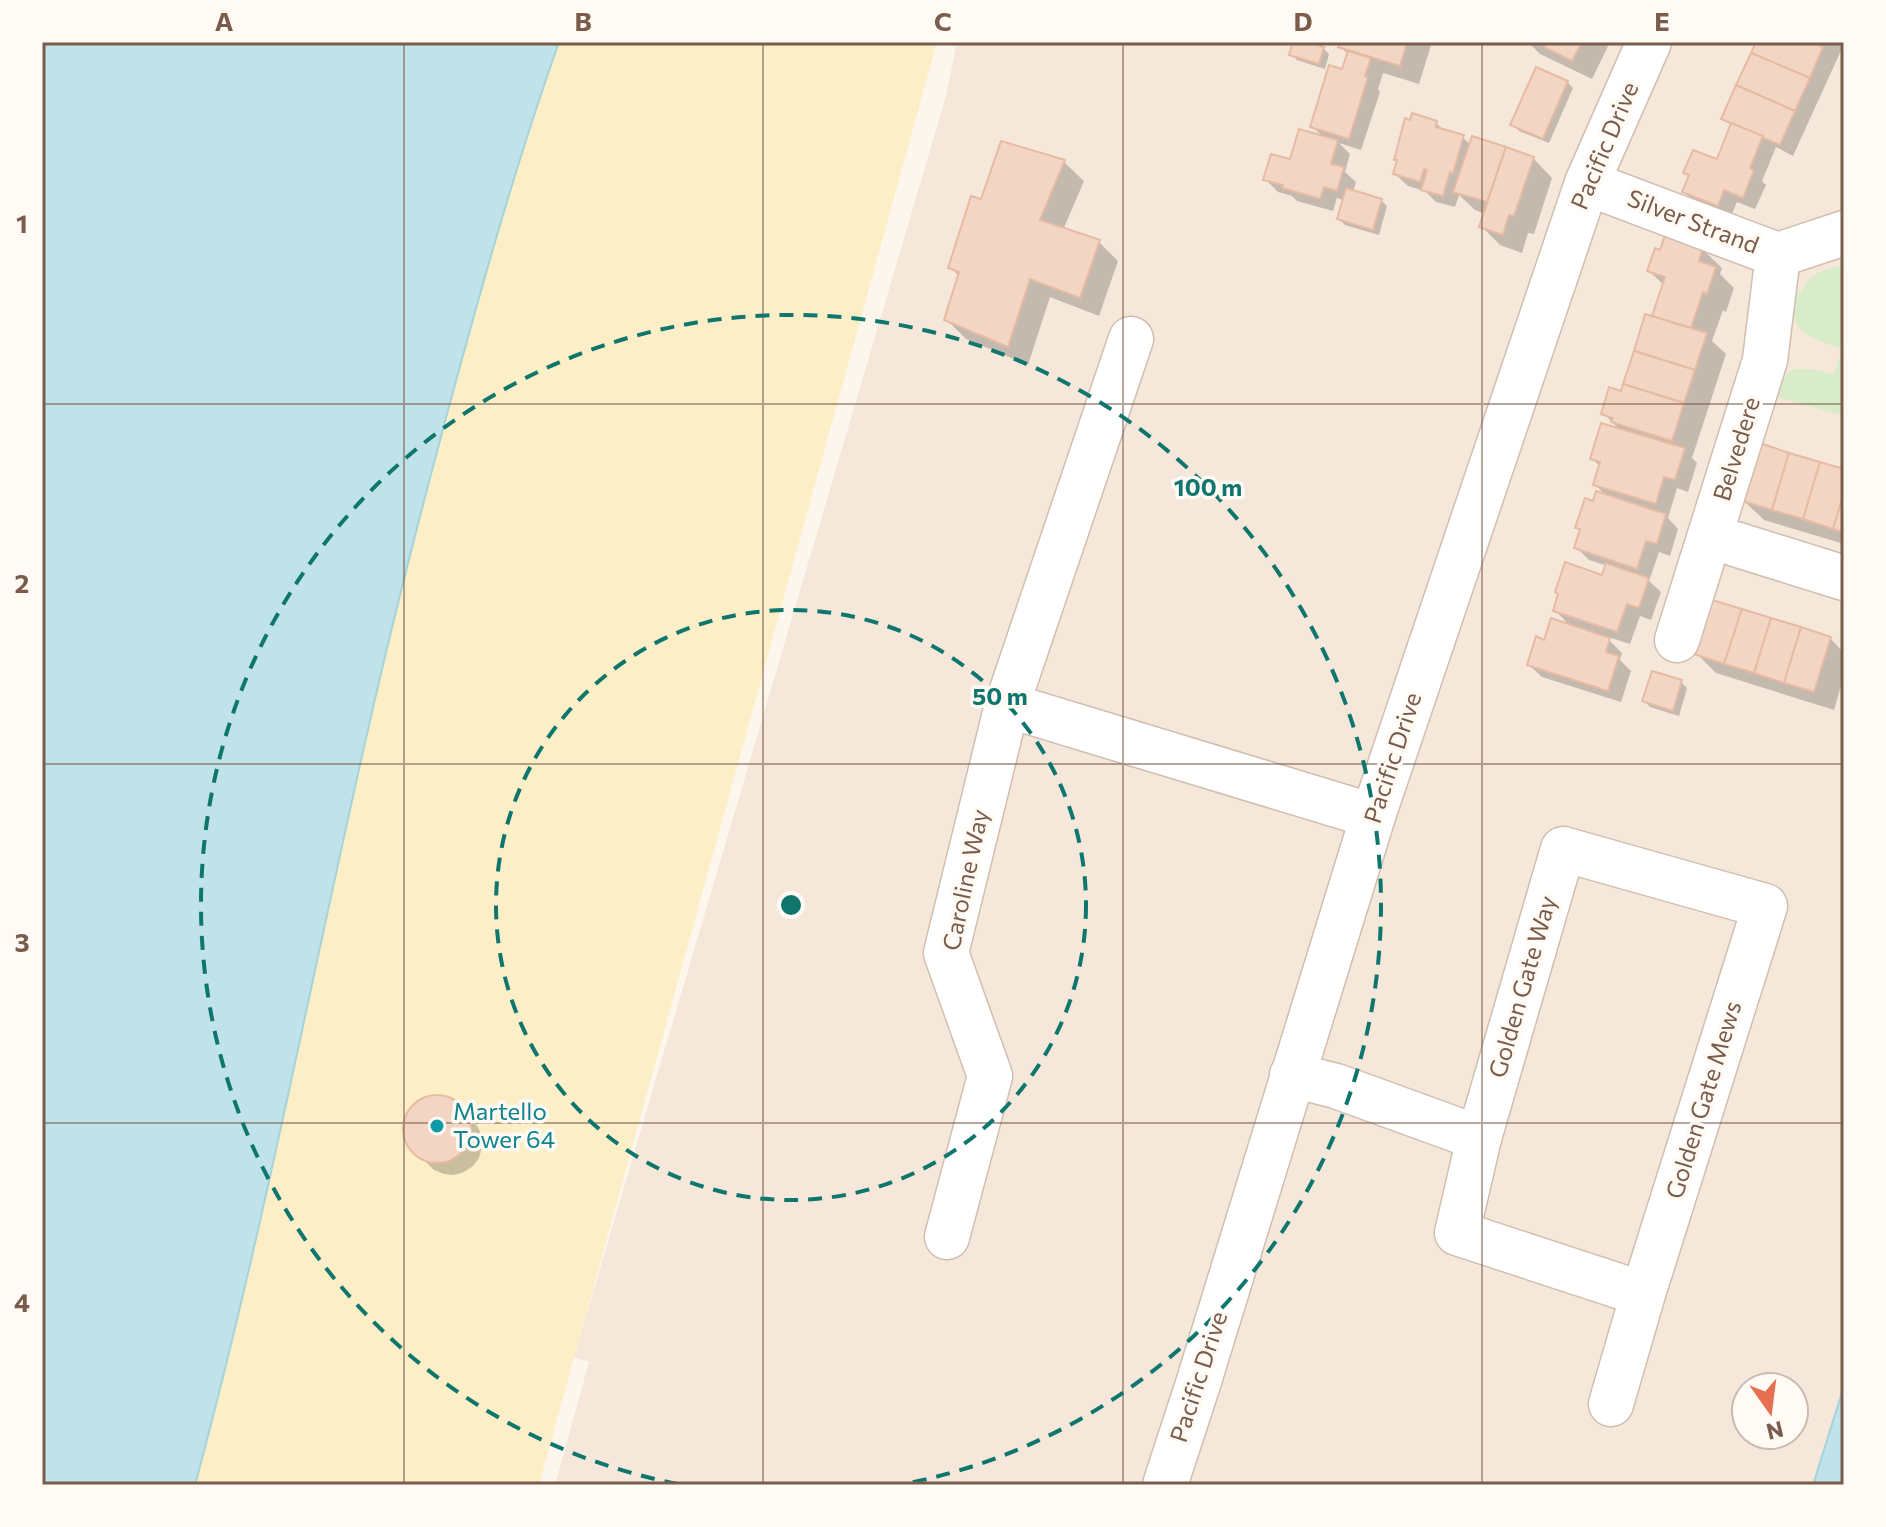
<svg xmlns="http://www.w3.org/2000/svg" width="1886" height="1527" font-family="Commissioner,sans-serif">
<rect width="100%" height="100%" fill="#fdf6ec"/>
<path fill="#f5e8da" fill-rule="evenodd" d="M957,42H1844V1485H555L589,1362L574,1357L946,96ZM1746,1387H1794V1435H1746Z"/>
<path fill="#d8ecc9" d="M1844,265V416L1774,396C1788,359 1802,368 1834,374L1842,349C1810,337 1785,333 1796,291L1802,292C1809,272 1826,269 1844,265Z"/>
<path fill="#fcefc7" d="M42,42H937L539,1485H42Z"/>
<g fill="#bfe3e8" stroke="#a5d3da" stroke-width="2">
<path d="M42,42H559C514,169 478,299 443,429C416,530 390,632 367,734C310,984 262,1237 195,1485H42Z"/>
<path d="M1844,1386V1485H1813Z"/>
</g>
<g fill="#0003">
<path d="M1295,42L1323,48L1329,54L1325,69L1297,60L1291,54Z"/>
<path d="M1342,42H1432L1419,84L1383,73L1378,89L1380,92L1361,150L1339,143L1350,154L1345,172L1356,182L1353,192L1381,200L1387,206L1379,235L1345,225L1339,219L1345,201L1337,198L1333,211L1297,201L1292,196L1278,192L1265,179L1324,138L1312,126L1344,72L1349,55L1340,47Z"/>
<path d="M1528,42H1610L1592,79L1540,54Z"/>
<path d="M1758,42H1844V44L1793,156L1776,147L1762,181L1766,185L1755,209L1737,202L1730,218L1697,204L1684,192L1690,177L1686,172L1718,162L1732,126L1724,118Z"/>
<path d="M1567,82L1573,88L1549,143L1519,131L1513,125Z"/>
<path d="M1436,123L1445,132L1462,137L1471,145L1473,138L1533,158L1552,178L1534,234L1528,233L1522,253L1500,245L1481,226L1485,214L1475,210L1459,195L1455,207L1436,202L1425,191L1408,186L1395,174L1399,162L1396,159Z"/>
<path d="M1002,144L1064,162L1084,181L1063,230L1099,242L1118,261L1099,316L1050,297L1028,365L966,339L946,319L959,276L951,268L982,201Z"/>
<path d="M1702,249L1722,268L1720,274L1734,288L1726,312L1723,310L1712,341L1726,354L1692,458L1697,463L1688,492L1677,488L1668,518L1678,529L1670,556L1659,552L1649,581L1661,592L1651,620L1640,616L1630,644L1605,636L1622,653L1620,660L1631,671L1621,702L1542,677L1529,665L1546,642L1572,628L1555,610L1604,578L1608,566L1589,560L1576,547L1582,532L1578,527L1595,504L1607,497L1596,485L1601,467L1592,459L1621,431L1603,413L1622,393L1654,318L1665,286L1649,271Z"/>
<path d="M1844,471V544L1764,520L1744,501Z"/>
<path d="M1830,638L1844,653V675L1834,710L1716,673L1697,654Z"/>
<path d="M1681,682L1687,688L1679,716L1650,707L1644,701Z"/>
<path d="M439,1097L449,1099L458,1105L478,1127L482,1137V1147L479,1158L473,1166L464,1172L454,1175L444,1174L434,1170L412,1149L407,1140L405,1130L406,1119L411,1110L418,1103L428,1099Z"/>
</g>
<g fill="#f3d5c3" stroke="#e6bba3" stroke-width="2">
<path d="M1293,42H1309L1324,47L1319,64L1289,55Z"/>
<path d="M1340,42H1407L1400,66L1338,47Z"/>
<path d="M1547,42H1582L1572,61L1544,47Z"/>
<path d="M1756,42H1812L1823,47L1810,78L1751,53Z"/>
<path d="M1348,51L1371,58L1365,76L1368,77L1349,139L1310,127L1329,65L1342,69Z"/>
<path d="M1751,53L1810,78L1795,111L1736,85Z"/>
<path d="M1536,67L1568,81L1543,139L1510,125Z"/>
<path d="M1736,85L1795,111L1780,145L1721,119Z"/>
<path d="M1412,113L1437,121L1436,127L1464,135L1453,173L1450,172L1443,196L1421,190L1427,170L1424,169L1420,182L1393,174L1397,160H1394L1405,118L1410,120Z"/>
<path d="M1731,123L1763,136L1750,168L1754,170L1743,198L1724,190L1718,206L1682,192L1689,175L1683,173L1693,150L1717,159Z"/>
<path d="M1299,129L1338,140L1331,164L1344,167L1337,191L1324,187L1320,199L1282,188L1283,185L1263,180L1271,154L1290,159Z"/>
<path d="M1472,136L1506,147L1487,202L1453,192Z"/>
<path d="M1001,141L1065,160L1040,220L1100,240L1080,298L1030,279L1008,347L944,320L959,272L948,268L971,196L981,199Z"/>
<path d="M1506,147L1534,157L1514,216L1509,215L1503,235L1479,227Z"/>
<path d="M1346,188L1382,199L1373,230L1337,219Z"/>
<path d="M1665,235L1703,247L1699,261L1716,267L1707,294L1703,292L1691,328L1652,316L1665,277L1647,271L1655,248L1660,250Z"/>
<path d="M1645,314L1707,333L1695,370L1634,351Z"/>
<path d="M1634,351L1695,370L1684,403L1623,384Z"/>
<path d="M1623,384L1684,403L1672,441L1611,422L1613,418L1601,414L1609,387L1621,391Z"/>
<path d="M1601,423L1685,448L1675,480L1664,477L1656,504L1593,485L1600,462L1590,459Z"/>
<path d="M1760,443L1789,453L1772,510L1742,501Z"/>
<path d="M1789,453L1820,462L1803,519L1772,510Z"/>
<path d="M1820,462L1844,469V493L1833,529L1803,519Z"/>
<path d="M1596,491L1666,514L1657,544L1646,541L1637,569L1574,548L1580,529L1575,528L1585,498L1593,501Z"/>
<path d="M1844,493V532L1833,529Z"/>
<path d="M1565,562L1602,575L1606,563L1649,578L1639,608L1627,604L1617,632L1553,611L1558,594L1555,592Z"/>
<path d="M1712,600L1742,609L1724,664L1694,654Z"/>
<path d="M1742,609L1771,618L1754,673L1724,664Z"/>
<path d="M1551,618L1610,638L1606,652L1619,656L1608,691L1527,665L1536,636L1544,640Z"/>
<path d="M1771,618L1801,627L1784,683L1754,673Z"/>
<path d="M1801,627L1831,637L1814,692L1784,683Z"/>
<path d="M1652,671L1682,680L1673,711L1642,701Z"/>
<circle cx="437" cy="1129" r="34"/>
</g>
<g fill="none" stroke-linecap="round" stroke-linejoin="round">
<defs>
<g id="minor">
<path d="M1587,183L1778,255L1844,233"/>
<path d="M1735,544L1844,578"/>
<path d="M1677,640L1765,360L1778,255"/>
<path d="M1007,705L1373,816"/>
<path d="M1292,1075L1336,1086L1479,1138"/>
<path d="M947,1237L990,1076L946,953L1007,705L1131,339"/>
<path d="M1611,1404L1643,1294L1457,1233L1479,1138L1563,849L1765,906L1643,1294"/>
<path d="M1165,1485L1198,1384L1373,816L1587,183L1649,42"/>
</g>
</defs>
<use href="#minor" stroke="#d1beb0" stroke-width="47"/>
<use href="#minor" stroke="#fff" stroke-width="44"/>
</g>
<path fill="none" stroke="#7a5c4d" stroke-width="2" stroke-opacity="0.55" d="M404,42V1485M763,42V1485M1123,42V1485M1482,42V1485M42,404H1844M42,764H1844M42,1123H1844"/>
<g fill="none" stroke="#0f766e" stroke-width="4" stroke-dasharray="14 10">
<circle cx="791" cy="905" r="295"/>
<path d="M678 1484A590 590 0 1 1 904 1484"/>
</g>
<circle fill="#0f9aa8" stroke="#fffaf3" stroke-width="3" cx="437" cy="1126" r="8"/>
<g text-anchor="middle" stroke-width="7" stroke-linejoin="round" paint-order="stroke">
<g font-size="24" fill="#7a5c4d" stroke="#fffaf3">
<text transform="translate(1605 146) rotate(-67)" y="8">Pacific Drive</text>
<text transform="translate(1693 222) rotate(21)" y="8">Silver Strand</text>
<text transform="translate(1737 449) rotate(-73)" y="8">Belvedere</text>
<text transform="translate(1393 758) rotate(-72)" y="8">Pacific Drive</text>
<text transform="translate(966 880) rotate(-78)" y="8">Caroline Way</text>
<text transform="translate(1523 987) rotate(-74)" y="8">Golden Gate Way</text>
<text transform="translate(1704 1100) rotate(-73)" y="8">Golden Gate Mews</text>
<text transform="translate(1199 1377) rotate(-72)" y="8">Pacific Drive</text>
</g>
<g font-size="24" fill="#0d838f" stroke="#fffaf3" text-anchor="start">
<text x="453" y="1120">Martello<tspan x="453" dy="28">Tower 64</tspan></text>
</g>
</g>
<circle cx="791" cy="905" r="12" fill="#0f766e" stroke="#fffaf3" stroke-width="4"/>
<g font-size="24" text-anchor="middle" font-weight="bold" fill="#0f766e" stroke="#fffaf3" stroke-width="7" stroke-linejoin="round" paint-order="stroke">
<text x="1208" y="496">100 m</text>
<text x="1000" y="705">50 m</text>
</g>
<rect width="1886" height="1527" fill="none" stroke="#fffaf3" stroke-width="88"/>
<g transform="translate(1770 1411) rotate(166)"><circle r="38" fill="#fffaf3" stroke="#cabbb1" stroke-width="2"/>
<path d="M0-6L14 30L0 20L-14 30Z" fill="#e76f51"/>
<text y="-12" font-size="22" font-weight="bold" text-anchor="middle" fill="#7a5c4d">N</text>
</g>
<rect x="44" y="44" width="1798" height="1439" fill="none" stroke="#7a5c4d" stroke-width="3"/>
<g font-size="26" text-anchor="middle" font-weight="bold" fill="#7a5c4d">
<text x="224" y="31">A</text>
<text x="583" y="31">B</text>
<text x="943" y="31">C</text>
<text x="1303" y="31">D</text>
<text x="1662" y="31">E</text>
<text x="22" y="233">1</text>
<text x="22" y="593">2</text>
<text x="22" y="952">3</text>
<text x="22" y="1312">4</text>
</g>
</svg>
